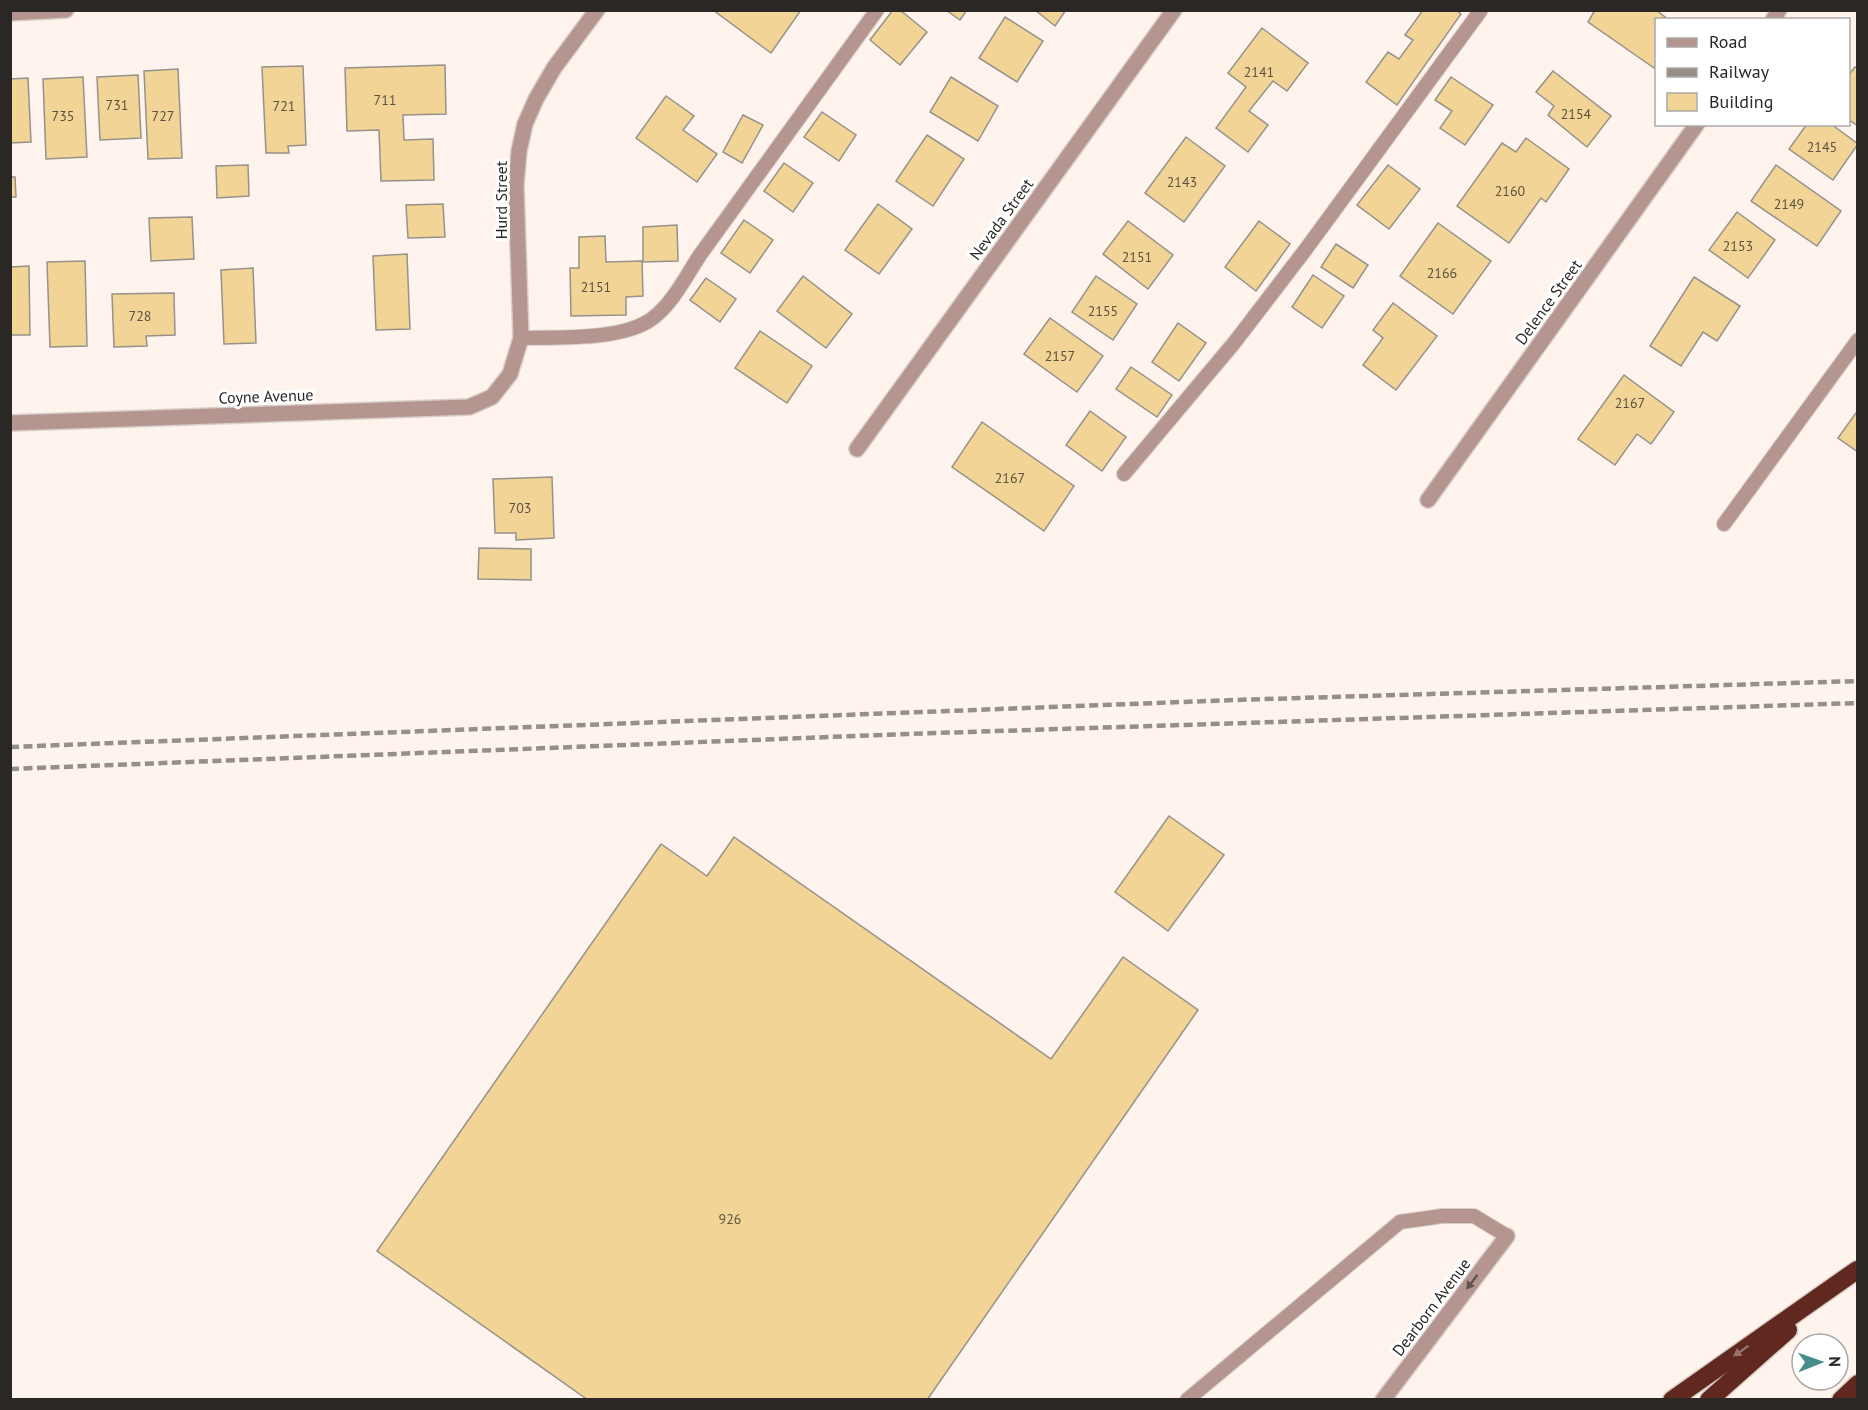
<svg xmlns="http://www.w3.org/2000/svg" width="1868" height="1410" font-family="'PT Sans',sans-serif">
<rect width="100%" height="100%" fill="#fef4ed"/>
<g fill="#f3d497" stroke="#969289" stroke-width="1.5">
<path d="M713,10H801L771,53Z"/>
<path d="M893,10H900L927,32L900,65L870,40Z"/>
<path d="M946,10H967L960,20Z"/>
<path d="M1035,10H1066L1055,26Z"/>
<path d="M1423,10H1456L1461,14L1397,105L1366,82L1388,52L1399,59L1413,40L1405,35Z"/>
<path d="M1595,10H1656L1669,20H1656V64L1654,68L1588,22Z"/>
<path d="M1005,17L1043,41L1017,82L979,58Z"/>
<path d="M1262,28L1308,63L1287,91L1273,81L1249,111L1268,125L1248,152L1216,128L1246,87L1228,73Z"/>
<path d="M445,65L446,114L403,115L404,140L433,139L434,180L381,181L379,130L347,131L345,68Z"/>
<path d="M303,66L306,145L288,146L289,153H266L262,67Z"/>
<path d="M1855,67L1858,68V126L1848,119V76Z"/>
<path d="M178,69L182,158L148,159L144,71Z"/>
<path d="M1553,71L1611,116L1587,147L1548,115L1554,106L1536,92Z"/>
<path d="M138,75L141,138L100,140L97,77Z"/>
<path d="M83,77L87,157L46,159L43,79Z"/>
<path d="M951,77L998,106L978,141L930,112Z"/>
<path d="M1451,77L1493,105L1465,145L1440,128L1452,111L1435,100Z"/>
<path d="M28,78L31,142L10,143V79Z"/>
<path d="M666,96L694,116L683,130L717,154L697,182L636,138Z"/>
<path d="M822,112L856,135L839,161L804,137Z"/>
<path d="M743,115L763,125L742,163L723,152Z"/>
<path d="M1807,124H1831L1858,144L1833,180L1789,149Z"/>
<path d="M927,135L964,159L933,206L896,181Z"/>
<path d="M1186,137L1225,166L1184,222L1145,193Z"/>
<path d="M1526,138L1569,169L1546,202L1541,198L1509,243L1457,206L1502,143L1516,152Z"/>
<path d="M784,163L813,183L793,212L764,191Z"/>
<path d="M248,165L249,196L217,198L216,166Z"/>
<path d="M1388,165L1420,189L1389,229L1357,205Z"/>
<path d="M1776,165L1841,211L1817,246L1751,201Z"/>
<path d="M10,177H15L16,197H10Z"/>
<path d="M443,204L445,237L408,238L406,205Z"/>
<path d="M878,204L912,229L879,274L845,250Z"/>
<path d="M1737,212L1775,240L1748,278L1709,250Z"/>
<path d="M192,217L194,259L151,261L149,218Z"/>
<path d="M744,220L773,240L750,273L721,253Z"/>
<path d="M1128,221L1173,255L1148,289L1103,254Z"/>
<path d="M1259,221L1290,244L1256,291L1225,267Z"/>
<path d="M1438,223L1491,261L1453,314L1400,276Z"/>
<path d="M677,225L678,261L643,262V227Z"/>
<path d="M605,236L606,262L642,261L643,296L626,297V315L571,316L570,268H579V237Z"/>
<path d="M1336,244L1368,265L1353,288L1321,267Z"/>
<path d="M407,254L410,329L376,330L373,256Z"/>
<path d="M85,261L87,346L50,347L47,262Z"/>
<path d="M29,266L30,335H10V267Z"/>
<path d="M253,268L256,343L224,344L221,270Z"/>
<path d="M1313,275L1344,296L1322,328L1292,307Z"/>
<path d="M803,276L852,314L826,348L777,311Z"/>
<path d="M1096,276L1137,304L1113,340L1072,312Z"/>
<path d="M1694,277L1740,306L1717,341L1703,332L1681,366L1650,346Z"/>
<path d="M706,278L736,299L720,322L690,300Z"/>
<path d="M174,293L175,335L146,336L147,346L114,347L112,294Z"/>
<path d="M1393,303L1437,336L1396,390L1363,365L1383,338L1373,330Z"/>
<path d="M1050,318L1103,356L1077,392L1024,354Z"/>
<path d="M1178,323L1206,343L1179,381L1152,362Z"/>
<path d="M760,331L812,366L787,403L735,368Z"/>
<path d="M1131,367L1172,395L1157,417L1116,389Z"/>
<path d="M1624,375L1674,412L1651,444L1637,434L1615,465L1578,439Z"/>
<path d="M1858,410V452L1838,438Z"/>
<path d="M1090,411L1126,437L1102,471L1066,445Z"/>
<path d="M982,422L1074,486L1044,531L952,467Z"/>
<path d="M552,477L554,538L516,540V533H495L493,479Z"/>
<path d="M479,548L531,549V580L478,579Z"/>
<path d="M1169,816L1224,855L1168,931L1115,892Z"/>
<path d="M734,837L1051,1059L1123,957L1198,1010L927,1400H588L377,1251L661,844L707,876Z"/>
</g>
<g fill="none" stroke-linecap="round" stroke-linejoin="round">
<defs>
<g id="service">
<path d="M521,338C558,337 623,341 653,318C673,303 686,276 700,255L877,10"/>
<path d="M1124,474L1234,343L1306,249L1481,10"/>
<path d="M1724,524L1858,340"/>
<path d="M1187,1400L1400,1222L1442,1216H1474L1507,1236"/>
</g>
<g id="minor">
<path d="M10,13L66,10"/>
<path d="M1773,20L1779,10"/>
<path d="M10,423L469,407L492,397L510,374L521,338L516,185L519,151L525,124L536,99L554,68L597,10"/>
<path d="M857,449L1174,10"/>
<path d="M1428,500L1697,124"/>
<path d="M1383,1400L1507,1236"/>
</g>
<g id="motorway">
<path d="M1672,1400L1857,1270"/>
<path d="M1709,1400L1788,1330"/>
<path d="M1841,1400L1858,1384"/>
</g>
</defs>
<use href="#service" stroke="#d8cfc9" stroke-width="16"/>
<use href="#minor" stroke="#d8cfc9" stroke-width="18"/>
<use href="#motorway" stroke="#d8cfc9" stroke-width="21"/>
<use href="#service" stroke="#b4958f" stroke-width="14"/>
<use href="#minor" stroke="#b4958f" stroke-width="15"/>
<use href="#motorway" stroke="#612820" stroke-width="18"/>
<g stroke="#958e89" stroke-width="4.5" stroke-dasharray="9 4.5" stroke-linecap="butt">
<path d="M10,747L1234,700L1858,681"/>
<path d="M10,769L906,734L1858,703"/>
</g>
</g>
<defs><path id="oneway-solid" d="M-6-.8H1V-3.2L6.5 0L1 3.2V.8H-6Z" transform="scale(1.5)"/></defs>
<use fill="#62534f" href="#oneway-solid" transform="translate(1472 1282) rotate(127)"/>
<use fill="#98736e" href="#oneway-solid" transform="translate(1741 1351) rotate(145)"/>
<g text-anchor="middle" stroke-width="6" stroke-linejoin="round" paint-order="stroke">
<g font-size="14" fill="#5d5242">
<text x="1259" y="77">2141</text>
<text x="385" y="105">711</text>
<text x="117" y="110">731</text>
<text x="284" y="111">721</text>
<text x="1576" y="119">2154</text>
<text x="63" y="121">735</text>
<text x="163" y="121">727</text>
<text x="1822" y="152">2145</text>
<text x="1182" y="187">2143</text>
<text x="1510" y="196">2160</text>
<text x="1789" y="209">2149</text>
<text x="1738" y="251">2153</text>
<text x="1137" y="262">2151</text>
<text x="1442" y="278">2166</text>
<text x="596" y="292">2151</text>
<text x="1103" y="316">2155</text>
<text x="140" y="321">728</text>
<text x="1060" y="361">2157</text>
<text x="1630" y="408">2167</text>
<text x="1010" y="483">2167</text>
<text x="520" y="513">703</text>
<text x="730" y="1224">926</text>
</g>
<g font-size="16" fill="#2b2725" stroke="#fff">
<text transform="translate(501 200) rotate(-90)" y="6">Hurd Street</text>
<text transform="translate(1001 219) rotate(-54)" y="6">Nevada Street</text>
<text transform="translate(1548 302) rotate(-54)" y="6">Delence Street</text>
<text transform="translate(266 396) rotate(-2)" y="6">Coyne Avenue</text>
<text transform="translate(1431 1307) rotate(-53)" y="6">Dearborn Avenue</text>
</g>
</g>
<rect width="1868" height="1410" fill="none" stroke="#2b2725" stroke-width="24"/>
<rect x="1655" y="18" width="195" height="108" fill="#ffffff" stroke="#aaa9a8" stroke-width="1.5"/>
<rect x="1667" y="38" width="30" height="9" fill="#b4958f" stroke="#aaa9a8" stroke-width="1.5"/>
<text x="1709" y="48" font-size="18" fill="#2b2725">Road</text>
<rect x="1667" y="68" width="30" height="9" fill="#958e89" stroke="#aaa9a8" stroke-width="1.5"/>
<text x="1709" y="78" font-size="18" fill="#2b2725">Railway</text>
<rect x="1667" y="93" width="30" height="18" fill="#f3d497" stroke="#aaa9a8" stroke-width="1.5"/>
<text x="1709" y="108" font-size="18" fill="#2b2725">Building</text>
<g transform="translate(1820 1362) rotate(89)"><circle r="28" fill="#ffffff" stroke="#aaa9a8" stroke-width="1.5"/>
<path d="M0-4.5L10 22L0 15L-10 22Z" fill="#478e8a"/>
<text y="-9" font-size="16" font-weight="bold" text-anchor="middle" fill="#2b2725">N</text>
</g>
</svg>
